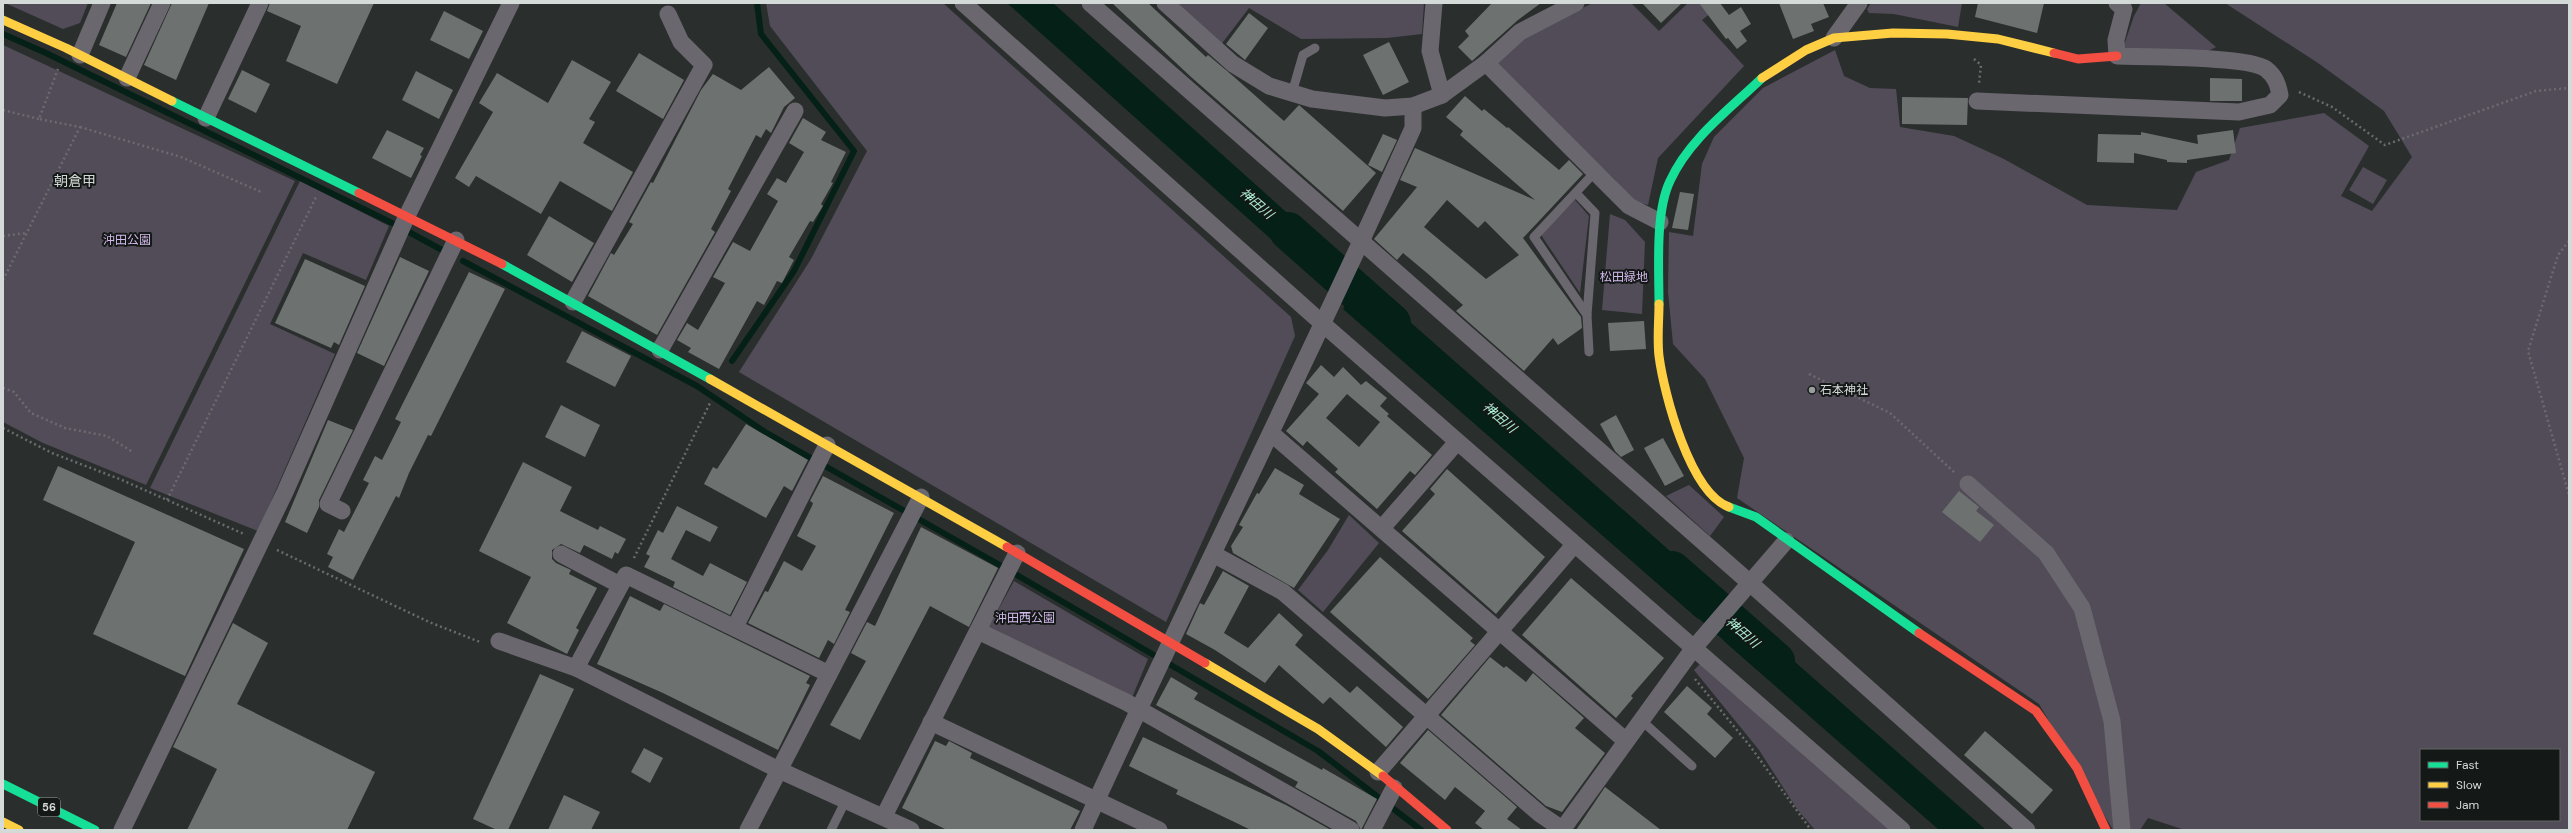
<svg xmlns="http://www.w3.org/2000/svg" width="2572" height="833" font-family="'DM Sans','Noto Sans JP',sans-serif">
<rect width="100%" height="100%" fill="#2a2f2d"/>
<g fill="#524c59" fill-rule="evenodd">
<path d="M5,3H88L80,23L63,29Z"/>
<path d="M766,3H943L1291,317L1295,336L1166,622L739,372L811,259L867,151L770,26Z"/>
<path d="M1173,3H1424L1422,34L1387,38L1301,39L1249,8L1220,46Z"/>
<path d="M1593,3H1631L1659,31L1688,3H1712L1717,8L1702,20L1744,66L1658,158L1648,205L1633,201L1614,179L1494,63L1537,29Z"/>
<path d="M1871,3H1962L1958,27L1894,14L1869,13L1867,9Z"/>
<path d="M2141,3H2164L2216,47L2206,52L2123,48L2134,16Z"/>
<path d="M2225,3H2569V830H2185L2148,818L2140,830H2113L2039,704L1737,498L1744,458L1705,379L1673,344L1668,292L1669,232L1693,236L1702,164L1714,137L1763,88L1835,50L1844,76L1870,88L1896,89L1900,127L1954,136L2004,159L2087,205L2177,210L2196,172L2229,160L2240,128L2324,113L2369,146L2341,196L2372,211L2412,157L2384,111L2318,63ZM2421,750H2559V820H2421Z"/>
<path d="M3,45L295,181L146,485L43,443L3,422Z"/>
<path d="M2363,167L2387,180L2373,204L2349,190Z"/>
<path d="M300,181L389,226L366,280L303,253L270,324L335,354L258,531L150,488Z"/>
<path d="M1575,200L1589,216L1580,293L1541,235Z"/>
<path d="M1610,214L1625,220L1645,242L1642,314L1602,310Z"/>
<path d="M1689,485L1724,517L1710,536L1666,496Z"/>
<path d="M1349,515L1379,543L1323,612L1298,590L1328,550Z"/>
<path d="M1014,581L1148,659L1131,700L987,630Z"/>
<path d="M1701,663L1894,830H1815L1797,809L1759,750L1694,670Z"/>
</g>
<g fill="#042017">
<path d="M1007,3H1053L1333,254L1319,282Z"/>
<path d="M1359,277L1720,595L1698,619L1343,309Z"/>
<path d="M1744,617L1986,830H1939L1724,641Z"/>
</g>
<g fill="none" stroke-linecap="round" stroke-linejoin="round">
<g stroke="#042017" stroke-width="6">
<path d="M3,34L46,53L392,223"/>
<path d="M407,231L442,250"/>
<path d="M463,261L697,386L765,432L998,564L1318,751L1421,830"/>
<path d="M732,361L794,271L854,151L761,34L757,3"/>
</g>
<g stroke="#042017" stroke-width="38">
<path d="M1288,231L1392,323"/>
<path d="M1672,570L1776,661"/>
</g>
</g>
<g fill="#6d7270" fill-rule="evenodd">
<path d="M117,3H151L126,57L99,45Z"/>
<path d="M172,3H209L176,80L144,65Z"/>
<path d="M270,3H374L337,84L286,61L301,26L267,11Z"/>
<path d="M1112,3H1148L1206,57L1208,55L1233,76L1284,121L1299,105L1376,173L1343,211L1190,76Z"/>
<path d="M1492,3H1541L1518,20L1472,61L1458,47L1469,36L1465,31Z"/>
<path d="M1642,3H1682L1661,23Z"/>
<path d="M1699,3H1720L1729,15L1741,7L1751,24L1740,31L1747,41L1737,49L1728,38L1726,39Z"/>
<path d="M1779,3H1823L1829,17L1811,24L1814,31L1793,39Z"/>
<path d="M1978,3H2044L2037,33L1975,17Z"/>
<path d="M444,11L483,31L469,59L430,40Z"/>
<path d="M1249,13L1268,28L1245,60L1226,44Z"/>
<path d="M1389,42L1409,82L1383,95L1363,55Z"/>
<path d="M639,53L684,80L663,119L616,91Z"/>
<path d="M572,60L611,82L589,119L595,122L583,143L633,172L612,211L560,181L541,214L476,176L469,187L455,178L493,112L479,103L497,73L548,103Z"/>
<path d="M769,67L795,98L784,107L771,133L766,129L761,138L756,135L728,189L731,191L711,229L715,232L657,335L588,296L611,253L614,255L633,224L629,222L651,182L653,183L701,90L713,74L741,90Z"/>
<path d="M242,70L270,84L256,113L228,99Z"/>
<path d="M416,71L453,90L439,119L402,100Z"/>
<path d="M2210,78L2242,79V101H2210Z"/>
<path d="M1465,96L1482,111L1484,109L1507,128L1508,127L1559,170L1569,160L1583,174L1523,238L1581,317L1582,328L1558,345L1553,338L1524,371L1456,311L1463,305L1427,273L1403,253L1397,260L1374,239L1417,187L1400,180L1415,148L1535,200L1460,135L1463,131L1446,117ZM1447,200L1478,228L1485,221L1519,255L1486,279L1424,227Z"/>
<path d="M1902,97L1968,98L1967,125L1902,124Z"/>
<path d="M803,118L826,132L821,140L846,152L831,182L833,183L821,204L823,206L813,222L810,221L789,257L794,260L782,283L777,281L764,305L757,301L719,369L688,352L691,348L677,340L687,323L698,330L725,283L713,277L733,242L750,251L778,201L767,194L777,178L786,183L804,152L789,143Z"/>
<path d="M387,130L424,148L420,155L422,156L411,178L372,158Z"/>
<path d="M2233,130L2236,153L2187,160V163L2167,162V160L2134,153V163L2097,162L2098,134L2141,135V132L2198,144L2197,135Z"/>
<path d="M1383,134L1397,140L1382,172L1368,165Z"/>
<path d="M1680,192L1694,194L1688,230L1672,228Z"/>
<path d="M549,216L594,243L572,282L527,255Z"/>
<path d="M400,257L429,271L384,366L357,353Z"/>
<path d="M305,259L365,286L339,345L334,342L331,348L275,323Z"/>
<path d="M469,272L505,289L431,436L428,435L409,473L399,498L396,496L353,580L328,567L333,557L327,554L339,529L344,532L369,483L363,480L375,456L382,460L401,422L395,419Z"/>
<path d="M1644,321L1646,349L1610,351L1608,323Z"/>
<path d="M582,331L631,356L615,387L566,362Z"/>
<path d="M1321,365L1334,377L1343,367L1361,385L1366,381L1387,398L1380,406L1389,414L1387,416L1432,455L1415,475L1410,471L1377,509L1335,472L1338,469L1307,441L1303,446L1286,431L1319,394L1306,383ZM1347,394L1380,422L1359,447L1326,418Z"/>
<path d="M561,405L600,425L585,457L545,437Z"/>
<path d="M1616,415L1634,450L1621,457L1615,451L1600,424Z"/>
<path d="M328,420L353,430L319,500V507L307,533L285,522Z"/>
<path d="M746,424L808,460L792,491L784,486L766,518L704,484L713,467L717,469Z"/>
<path d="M1663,438L1684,476L1665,486L1644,448Z"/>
<path d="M523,462L572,487L560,511L598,530L600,526L626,539L618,554L615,552L612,559L584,545L580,553L561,544L552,550V559L556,563L571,570L569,574L597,588L576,628L579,630L567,654L507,623L531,577L479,551Z"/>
<path d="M58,466L244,549L185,676L93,634L135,542L43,500Z"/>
<path d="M1275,468L1304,485L1299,494L1340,519L1294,588L1233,553L1231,546L1243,527L1239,525L1257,493L1259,494Z"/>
<path d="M1447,469L1545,557L1496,614L1402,531L1435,494L1430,489Z"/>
<path d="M823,476L894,513L845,610L850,612L834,644L828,640L819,658L748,623L765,591L768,592L784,561L802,571L816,546L797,536L812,506L813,503L810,501Z"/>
<path d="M1959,491L1979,507L1976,511L1994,525L1980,542L1942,512Z"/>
<path d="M677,506L718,527L710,542L686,530L671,559L703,576L710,563L747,582L730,615L673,587L675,582L644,567L650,556L646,554L658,530L663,533Z"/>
<path d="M921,527L998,568L969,627L930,606L860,740L830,725L866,661L851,653L867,622L875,626Z"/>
<path d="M1380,557L1473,638L1470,641L1475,645L1428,699L1330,612Z"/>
<path d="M1223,571L1249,586L1224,633L1248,648L1279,613L1303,635L1295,645L1350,693L1357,686L1403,727L1386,747L1330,697L1323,704L1279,665L1265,683L1215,650L1186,634L1200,603L1204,605Z"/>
<path d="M1571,578L1664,658L1631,696L1633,698L1616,718L1522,635Z"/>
<path d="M630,596L660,611L664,604L810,676L806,683L810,685L778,750L663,693L597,664Z"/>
<path d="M233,623L268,643L237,704L375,772L347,830H187L217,769L173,747Z"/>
<path d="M1490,657L1504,668L1506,666L1526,682L1533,673L1584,718L1575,728L1605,753L1562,812L1546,806L1441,715Z"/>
<path d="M540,674L574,689L508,830H497L473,819Z"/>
<path d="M1171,677L1198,693L1194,699L1322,770L1323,768L1377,799L1361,830L1356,821L1295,787L1298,782L1156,705Z"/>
<path d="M1687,686L1712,708L1707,714L1733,738L1715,758L1664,712Z"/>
<path d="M1428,730L1517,807L1507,819L1522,830H1484L1475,823L1485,811L1455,787L1445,800L1400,763Z"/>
<path d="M1985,731L2053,790L2032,814L1964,755Z"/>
<path d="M1143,737L1286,805L1331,830H1251L1176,794L1178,790L1129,766Z"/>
<path d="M935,741L946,746L949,741L972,753L970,758L1080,811L1070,830H947L902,808Z"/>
<path d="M644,748L663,758L650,783L631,772Z"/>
<path d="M1605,787L1661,830H1576Z"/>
<path d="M564,795L600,812L591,830H548Z"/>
</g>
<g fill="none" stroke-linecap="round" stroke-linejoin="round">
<g stroke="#6b6b6e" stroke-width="2.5" stroke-dasharray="2 3" stroke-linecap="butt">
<path d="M1974,59L1981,65L1979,83"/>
<path d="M2299,92L2332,107L2385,145L2536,91L2569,88"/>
<path d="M3,110L39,119"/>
<path d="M80,127L181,157L261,192"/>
<path d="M3,236L26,233"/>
<path d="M2569,241L2558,255L2528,351L2569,495"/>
<path d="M3,280L80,127L39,119L58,69"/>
<path d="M1809,374L1890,413L1954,472"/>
<path d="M3,388L14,392L31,413L65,428L107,436L133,452"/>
<path d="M3,428L52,453L122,480L244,534"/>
<path d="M167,500L317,195"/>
<path d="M277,550L429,622L480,642"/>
<path d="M634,558L710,403"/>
<path d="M1695,679L1750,746L1811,830"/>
</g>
<g stroke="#6a676e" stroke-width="9">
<path d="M1292,93L1303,55L1315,48"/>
<path d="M1576,193L1595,213L1587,315"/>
<path d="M1589,352L1587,315L1534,237L1595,172"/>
<path d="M1641,720L1692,766"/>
<path d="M831,830L846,800"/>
</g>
<g stroke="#6a676e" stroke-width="17">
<path d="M963,3L1323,324L1902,830"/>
<path d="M1090,3L1750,583L2027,830"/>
<path d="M1165,3L1233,64L1269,86L1312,99L1385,108L1413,106L1442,95L1486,63L1520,32L1576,3"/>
<path d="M1434,3L1430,51L1442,95"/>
<path d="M1834,38L1859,3"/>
<path d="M80,55L102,3"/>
<path d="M1486,63L1629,206L1660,222"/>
<path d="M127,78L162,3"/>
<path d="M1977,101L2239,112L2270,105L2280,95C2278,84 2275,76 2266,69C2250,56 2143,57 2117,56L2116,40L2124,9L2117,3"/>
<path d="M206,118L260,3"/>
<path d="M573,302L704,65L681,42L668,14"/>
<path d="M660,350L795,111"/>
<path d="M1272,434L1626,741"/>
<path d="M1968,484L2046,553L2082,608L2112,721L2122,830"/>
<path d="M342,511L328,504L456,240"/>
<path d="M1382,528L1457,442"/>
<path d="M561,554L620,585"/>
<path d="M1213,554L1283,592L1540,814L1562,829"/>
<path d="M735,627L827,445"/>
<path d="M978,631L1126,702L1351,830"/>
<path d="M499,641L576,668L626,575L829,674"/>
<path d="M576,668L779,770L911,830"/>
<path d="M931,722L1159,830"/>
<path d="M1378,772L1574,545"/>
<path d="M884,816L1017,553"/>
<path d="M122,830L285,492L406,218L511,3"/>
<path d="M748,830L921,497"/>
<path d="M1083,830C1190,595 1307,364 1413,128V106"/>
<path d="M1372,830L1394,788"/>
<path d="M1562,830L1693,649L1786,541"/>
</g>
<g stroke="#16e098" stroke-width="9">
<path d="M172,101L359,193"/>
<path d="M502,264L710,379"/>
<path d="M1659,304C1659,269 1655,212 1670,181C1689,139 1730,109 1762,78"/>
<path d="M1729,507L1756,517L1919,633"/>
<path d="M3,784L95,830"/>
</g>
<g stroke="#ffcf43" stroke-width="9">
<path d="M3,20L66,48L172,101"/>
<path d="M1762,78L1806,50L1834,38L1893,33L1947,34L1998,39L2054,53"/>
<path d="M1659,304C1659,321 1657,339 1659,356C1664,394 1690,493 1729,507"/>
<path d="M710,379L1007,547"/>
<path d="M1205,663L1318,729L1383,776"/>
<path d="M3,822L19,830"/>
</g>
<g stroke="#f24e42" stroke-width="9">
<path d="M2054,53L2078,59L2117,56"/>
<path d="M359,193L502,264"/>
<path d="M1007,547L1205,663"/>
<path d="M1919,633L2036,711L2077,768L2106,830"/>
<path d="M1383,776L1447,830"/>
</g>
</g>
<circle fill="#989e9c" stroke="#141816" stroke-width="1.5" cx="1812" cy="390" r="4"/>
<g text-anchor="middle" stroke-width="4" stroke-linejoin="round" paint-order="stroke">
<rect fill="#141816" stroke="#9aa09d" stroke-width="1" x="38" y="798" width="22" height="18" rx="3"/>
<g font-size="11" font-weight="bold" fill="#d4dad7">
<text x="49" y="811">56</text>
</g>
<g font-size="12" fill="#d3baec" stroke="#141816">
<text x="127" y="244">沖田公園</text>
<text x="1624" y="281">松田緑地</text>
<text x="1025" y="622">沖田西公園</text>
</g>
<g font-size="12" fill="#d4dad7" stroke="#141816" text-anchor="start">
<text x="1820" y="394">石本神社</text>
</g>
<g font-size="13" font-style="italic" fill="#adeed5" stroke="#141816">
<text transform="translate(1257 203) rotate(41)" y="5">神田川</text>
<text transform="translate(1500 417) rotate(41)" y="5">神田川</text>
<text transform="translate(1743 632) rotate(41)" y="5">神田川</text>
</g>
<g font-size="14" fill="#d4dad7" stroke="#141816">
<text x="75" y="186">朝倉甲</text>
</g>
</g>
<rect width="2572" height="833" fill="none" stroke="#d4dad7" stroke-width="8"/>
<rect x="2420" y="749" width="140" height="72" fill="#141816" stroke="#616663"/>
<rect x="2428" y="762" width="20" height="6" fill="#16e098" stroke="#616663"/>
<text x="2456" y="769" font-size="12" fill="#d4dad7">Fast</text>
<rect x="2428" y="782" width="20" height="6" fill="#ffcf43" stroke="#616663"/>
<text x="2456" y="789" font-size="12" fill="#d4dad7">Slow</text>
<rect x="2428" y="802" width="20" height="6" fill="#f24e42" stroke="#616663"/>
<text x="2456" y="809" font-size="12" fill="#d4dad7">Jam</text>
</svg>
